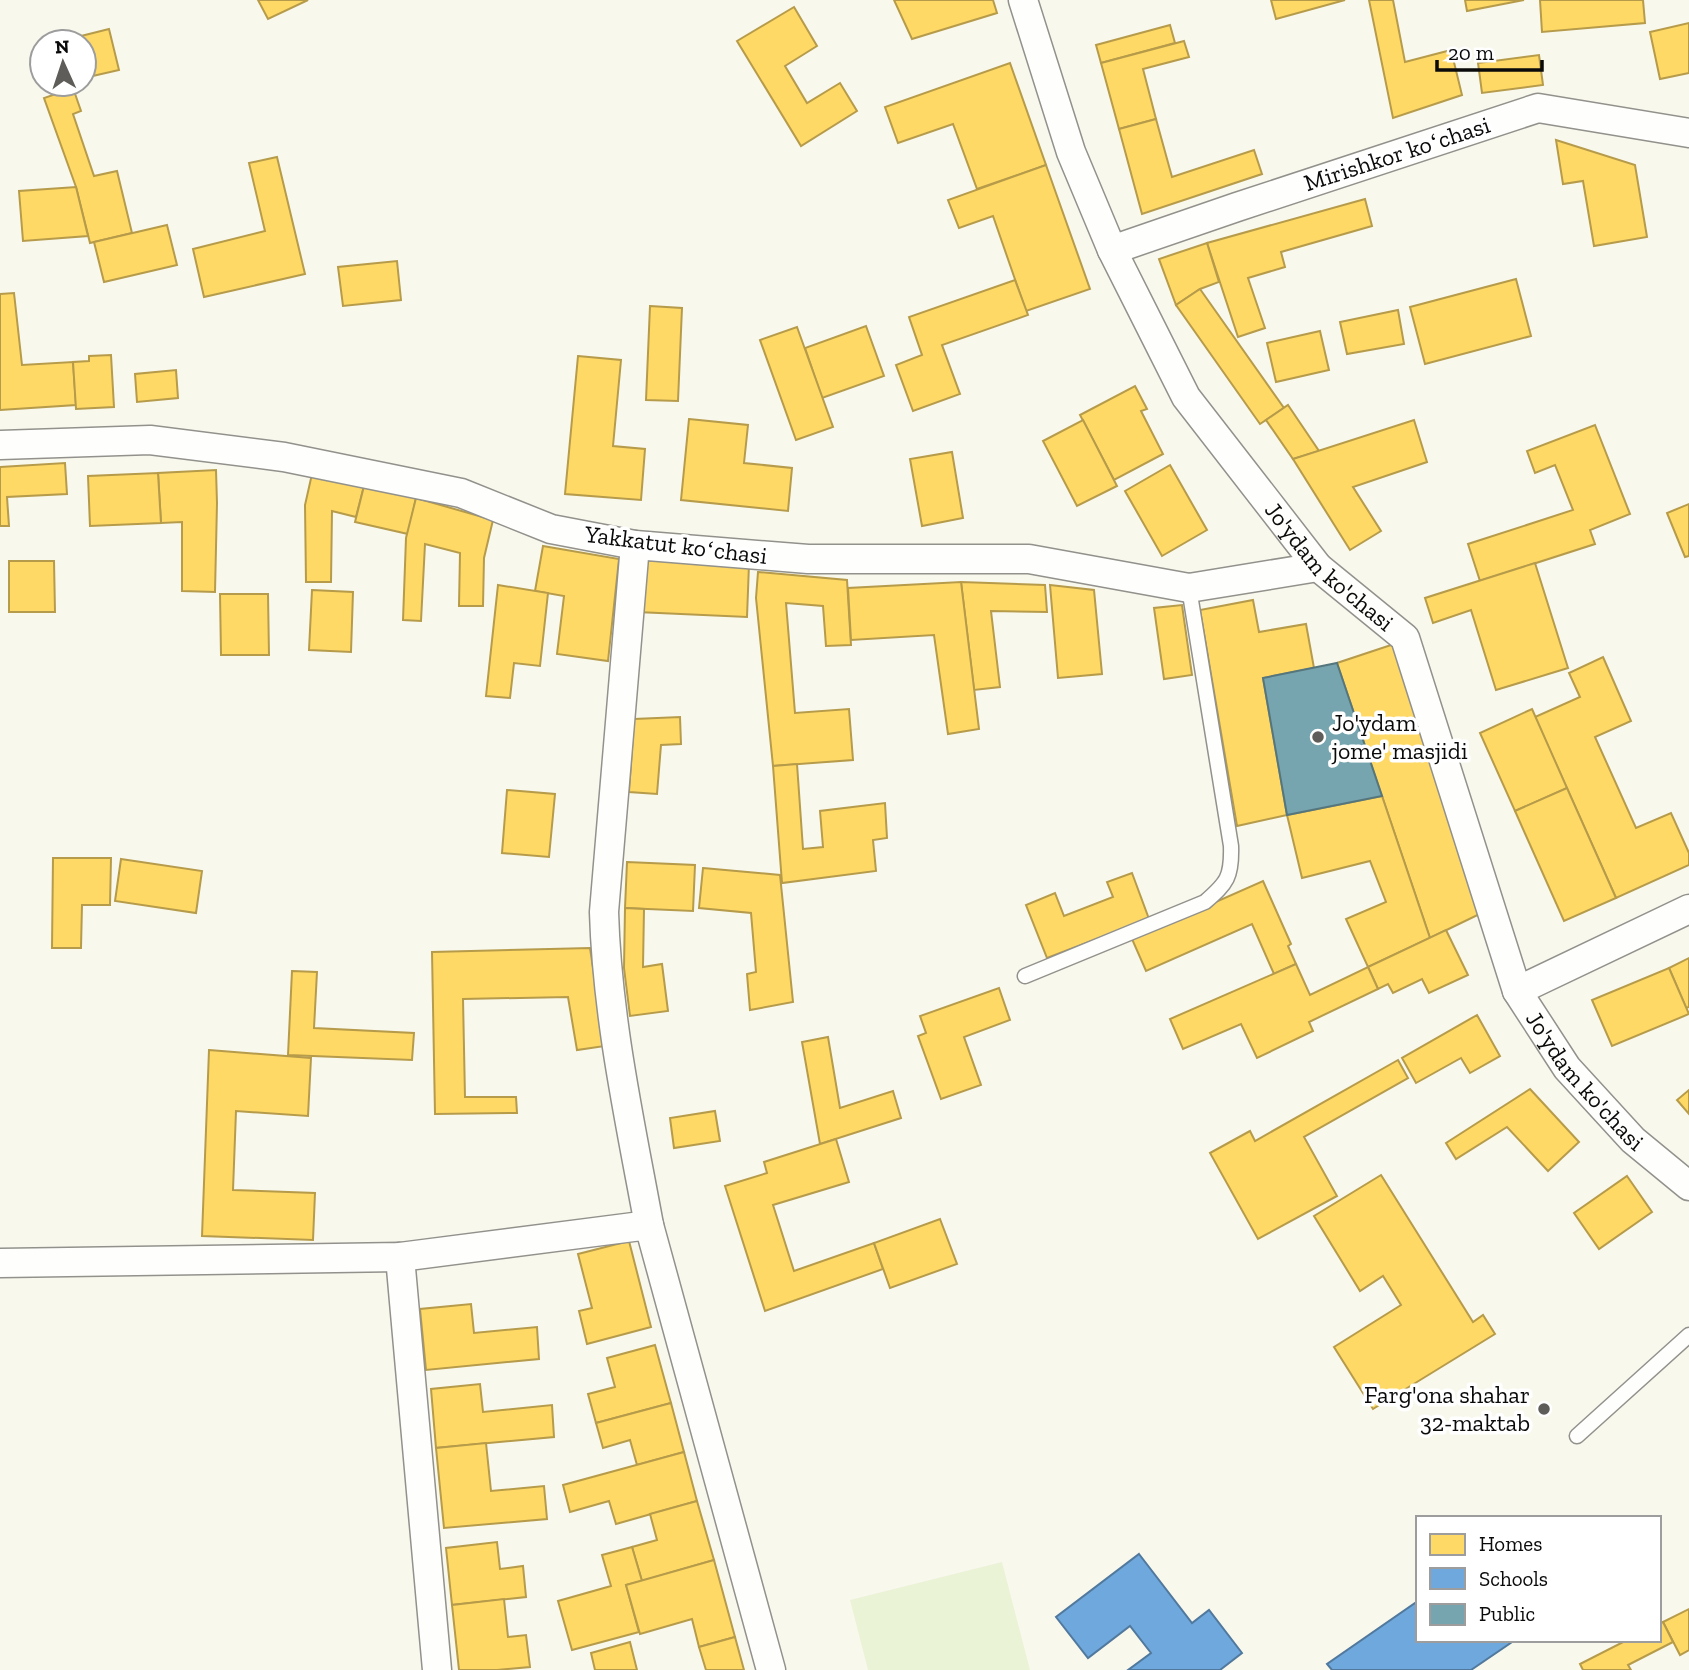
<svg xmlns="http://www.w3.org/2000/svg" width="1689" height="1670" font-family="'Zilla Slab',serif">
<rect width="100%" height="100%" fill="#f9f8ed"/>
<path fill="#ebf3d6" d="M1002,1562L1030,1670H868L850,1600Z"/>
<g fill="#ffd966" stroke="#b69b4a" stroke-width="2">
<path d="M258,0H308L268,19Z"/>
<path d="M894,0H993L997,13L912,39Z"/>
<path d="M1271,0H1345L1276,19Z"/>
<path d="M1369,0H1393L1405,62L1451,50L1462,95L1393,118Z"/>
<path d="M1465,0H1524L1467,11Z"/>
<path d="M1540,0H1643L1645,23L1542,32Z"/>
<path d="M794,7L817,46L785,66L807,103L840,83L857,111L801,146L737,41Z"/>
<path d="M1689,23V73L1660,79L1650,32Z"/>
<path d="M1170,25L1175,43L1101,63L1096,45Z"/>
<path d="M109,29L119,70L84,78V42H57Z"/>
<path d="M1184,41L1189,57L1143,69L1156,119L1119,129L1101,63Z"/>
<path d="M1539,55L1543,85L1482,93L1478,63Z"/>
<path d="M1010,63L1046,165L977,189L953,124L898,143L885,107Z"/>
<path d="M73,88L81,111L73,114L94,176L117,171L132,233L90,243L76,187L44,98Z"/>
<path d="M1156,119L1172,177L1254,150L1262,174L1142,214L1119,129Z"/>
<path d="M1556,140L1635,165L1647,237L1594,246L1583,181L1563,184Z"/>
<path d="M277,157L305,274L204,297L193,249L265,231L249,163Z"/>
<path d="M1046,165L1090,289L1026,311L993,216L959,228L948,200Z"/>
<path d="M76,187L88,236L23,241L19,191Z"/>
<path d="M1365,199L1372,226L1281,252L1285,267L1248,278L1265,328L1238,337L1207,243Z"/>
<path d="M167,225L177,265L104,282L94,242Z"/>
<path d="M1207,243L1219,282L1200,289L1176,305L1159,259Z"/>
<path d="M397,261L401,300L343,306L338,267Z"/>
<path d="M1516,279L1531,336L1425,364L1410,307Z"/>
<path d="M1015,280L1028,315L942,345L960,394L913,411L896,365L922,355L909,317Z"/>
<path d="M1200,289L1284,408L1260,424L1176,305Z"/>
<path d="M14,293L22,365L73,362L76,405L0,410V294Z"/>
<path d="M650,306L682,308L678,401L646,400Z"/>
<path d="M1398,310L1404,344L1347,354L1340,322Z"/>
<path d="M866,326L884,376L822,398L805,348Z"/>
<path d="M797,327L833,427L796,440L760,340Z"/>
<path d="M1320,331L1329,370L1276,382L1267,343Z"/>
<path d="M111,355L114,407L76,409L73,362L89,361V356Z"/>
<path d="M578,356L621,360L613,446L645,449L641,500L565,494Z"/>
<path d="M176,370L178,398L137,402L135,374Z"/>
<path d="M1135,386L1147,409L1141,411L1163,454L1114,480L1080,415Z"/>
<path d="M1288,405L1319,451L1293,459L1266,420Z"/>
<path d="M689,419L748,425L744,463L792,468L788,511L681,500Z"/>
<path d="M1083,420L1117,486L1077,506L1043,441Z"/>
<path d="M1414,420L1427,462L1353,487L1381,531L1350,550L1293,459Z"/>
<path d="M1595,425L1630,514L1590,530L1595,544L1480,581L1468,544L1573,510L1555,465L1535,473L1527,451Z"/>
<path d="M952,452L963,518L922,526L910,459Z"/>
<path d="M65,463L67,494L7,497L9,526H0V467Z"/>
<path d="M1170,465L1207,530L1162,556L1125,491Z"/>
<path d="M216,470L217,503L215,592L182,591V522L161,523L158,473Z"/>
<path d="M158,473L161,523L90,526L88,476Z"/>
<path d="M312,474L364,486L356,517L332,511L331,582H306L305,505Z"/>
<path d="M364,486L416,498L408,534L355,522Z"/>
<path d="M416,498L493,520L484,558L483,606H459L460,553L425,544L421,621L403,620L406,538Z"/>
<path d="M1689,504V556L1685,557L1667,513Z"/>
<path d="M543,546L619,559L608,661L557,654L564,596L535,591Z"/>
<path d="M639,560L749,564L747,617L637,612Z"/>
<path d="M9,561H54L55,612H9Z"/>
<path d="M1535,563L1568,668L1496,690L1471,610L1433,623L1425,598Z"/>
<path d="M758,572L847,580L851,645L826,646L823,606L786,603L795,713L849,709L853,760L773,766L756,598Z"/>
<path d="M961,582L1045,585L1047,612L991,611L1000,687L974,690Z"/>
<path d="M961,582L979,729L948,734L934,635L851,640L848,588Z"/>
<path d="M498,585L548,593L540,666L514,663L510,698L486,696Z"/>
<path d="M1050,585L1094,590L1102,674L1058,678Z"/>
<path d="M312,590L353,592L351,652L309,650Z"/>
<path d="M220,594H268L269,655H221Z"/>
<path d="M1253,600L1259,632L1306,624L1314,668L1263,678L1287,815L1237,826L1200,610Z"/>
<path d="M1182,605L1192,675L1164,679L1154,608Z"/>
<path d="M1397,643L1488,910L1430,938L1337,663Z"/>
<path d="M1603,657L1631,721L1595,737L1636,828L1671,813L1689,853V865L1616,898L1535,717L1580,697L1569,673Z"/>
<path d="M1532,709L1567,788L1515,811L1480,733Z"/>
<path d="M680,717L681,744L661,745L657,794L629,792L634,719Z"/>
<path d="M797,764L803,849L823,847L820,811L885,803L887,838L873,840L876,871L782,883L773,766Z"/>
<path d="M1567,788L1616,898L1564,921L1515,811Z"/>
<path d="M507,790L555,794L549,857L502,853Z"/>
<path d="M1382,796L1430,938L1368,967L1346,919L1386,902L1370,861L1302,878L1287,815Z"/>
<path d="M53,858H111L110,905H82L81,948H52Z"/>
<path d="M121,859L202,871L196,913L115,901Z"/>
<path d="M627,862L695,865L693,911L625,908Z"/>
<path d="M703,868L780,875L793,1002L750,1010L747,974L756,972L751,913L699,908Z"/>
<path d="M1132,873L1149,919L1047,958L1026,905L1055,893L1064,916L1113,897L1107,882Z"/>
<path d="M1263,881L1291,944L1288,946L1296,964L1274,974L1252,924L1146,971L1132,939Z"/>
<path d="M625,908L644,909L643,967L662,964L668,1011L630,1016L624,968Z"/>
<path d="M1446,930L1468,975L1429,993L1422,979L1393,993L1388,984L1378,989L1368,967Z"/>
<path d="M590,948L605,1046L577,1050L568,997L463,999L465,1097H516L517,1113L435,1114L432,952Z"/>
<path d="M1689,958V1007L1686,1008L1669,968Z"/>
<path d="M1296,964L1310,995L1368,967L1378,989L1309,1022L1313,1031L1257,1058L1241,1024L1183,1049L1170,1019Z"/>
<path d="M1669,968L1689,1014L1612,1046L1592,1000Z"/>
<path d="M292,971L317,972L314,1028L414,1033L412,1060L288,1055Z"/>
<path d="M999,988L1010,1020L964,1037L981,1085L941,1099L918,1036L926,1033L920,1016Z"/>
<path d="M1477,1015L1500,1056L1470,1073L1461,1058L1416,1083L1402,1058Z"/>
<path d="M828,1037L840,1108L893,1091L901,1118L820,1144L802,1042Z"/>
<path d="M209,1050L311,1058L308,1116L236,1111L233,1190L315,1193L313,1240L202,1236Z"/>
<path d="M1398,1060L1408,1078L1304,1137L1337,1196L1258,1239L1210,1153L1250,1131L1255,1141Z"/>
<path d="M1530,1089L1579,1142L1548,1171L1507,1127L1456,1159L1446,1143Z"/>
<path d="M1689,1090V1114L1677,1100Z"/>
<path d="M715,1111L720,1141L674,1148L670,1118Z"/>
<path d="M836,1139L849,1182L773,1205L794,1271L874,1243L883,1269L765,1311L725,1186L767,1173L764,1162Z"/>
<path d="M1381,1175L1473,1322L1483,1315L1495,1334L1373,1409L1334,1347L1401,1305L1383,1276L1360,1291L1314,1216Z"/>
<path d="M1627,1176L1652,1212L1599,1249L1574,1213Z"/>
<path d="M940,1219L957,1264L890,1288L874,1243Z"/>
<path d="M629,1241L651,1327L587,1344L579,1311L592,1308L578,1254Z"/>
<path d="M471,1304L474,1333L537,1327L539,1359L426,1370L420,1309Z"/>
<path d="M655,1345L671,1403L596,1423L588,1394L615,1387L607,1358Z"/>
<path d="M480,1384L483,1412L552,1405L554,1437L436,1448L431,1389Z"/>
<path d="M671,1403L684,1452L637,1465L630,1440L603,1448L596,1423Z"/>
<path d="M486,1443L491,1491L544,1486L547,1519L444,1528L436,1448Z"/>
<path d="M684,1452L697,1501L616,1524L609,1501L570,1512L563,1485Z"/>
<path d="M697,1501L714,1560L642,1581L632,1547L657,1540L650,1514Z"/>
<path d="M497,1542L500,1569L523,1566L526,1597L452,1605L446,1548Z"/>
<path d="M632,1547L642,1581L626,1585L639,1632L572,1650L558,1601L611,1586L602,1555Z"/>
<path d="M714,1560L735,1637L699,1647L692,1619L640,1634L626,1585Z"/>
<path d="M504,1599L508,1637L526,1635L530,1667L497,1670H459L452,1605Z"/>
<path d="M1689,1609V1650L1680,1655L1663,1622Z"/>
<path d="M1663,1622L1673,1642L1628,1665L1631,1670H1583L1580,1664L1627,1640H1659V1624Z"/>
<path d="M735,1637L744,1670H706L699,1647Z"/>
<path d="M630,1642L637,1670H595L591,1653Z"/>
</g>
<g fill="#6fa8dc" stroke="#51799d" stroke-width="2">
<path d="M1139,1554L1192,1623L1209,1610L1242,1653L1220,1670H1128L1151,1653L1130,1626L1088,1658L1056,1617Z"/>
<path d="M1418,1601V1640H1515L1471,1670H1332L1327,1664Z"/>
</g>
<path fill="#76a5af" stroke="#56767e" stroke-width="2" d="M1337,663L1382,796L1287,815L1263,678Z"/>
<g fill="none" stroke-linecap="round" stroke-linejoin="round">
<defs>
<g id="lane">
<path d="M1025,976L1205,902C1227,883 1232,877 1231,846L1189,588"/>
<path d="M1577,1436L1689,1335"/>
</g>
<g id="street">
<path id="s1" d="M1023,0L1071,152L1112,250L1186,397L1318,567L1405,638L1517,991L1567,1068L1633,1140L1689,1186"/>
<path d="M1112,250L1237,207L1538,108L1689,133"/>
<path d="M0,445L150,440L284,457L461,493L551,529L635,545L808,559H1029L1189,588L1318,567"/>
<path d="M635,545L604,912C607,1017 630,1122 649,1225"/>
<path d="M1517,991L1689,909"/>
<path d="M400,1257L437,1670"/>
<path d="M0,1263L400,1257L649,1225L771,1670"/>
</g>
</defs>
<use href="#lane" stroke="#92918c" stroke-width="17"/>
<use href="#street" stroke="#92918c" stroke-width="31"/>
<use href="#lane" stroke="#fefefc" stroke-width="14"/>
<use href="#street" stroke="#fefefc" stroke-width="28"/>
</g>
<g fill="#5e5d59" stroke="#fff" stroke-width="2.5">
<circle cx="1318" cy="737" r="7"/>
<circle cx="1544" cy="1409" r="7"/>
</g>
<g text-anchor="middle" stroke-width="7" stroke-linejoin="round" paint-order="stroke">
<g font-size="24" fill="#0a0a0a" stroke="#fff">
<text transform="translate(1397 154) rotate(-18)" y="8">Mirishkor koʻchasi</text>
<text transform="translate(676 545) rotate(7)" y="8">Yakkatut koʻchasi</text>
<text dy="8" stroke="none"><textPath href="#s1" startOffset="653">Jo'ydam ko'chasi</textPath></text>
<text dy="8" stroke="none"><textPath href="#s1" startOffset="1241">Jo'ydam ko'chasi</textPath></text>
</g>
<g font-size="24" fill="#0a0a0a" stroke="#fff" text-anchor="start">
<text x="1332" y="731">Jo'ydam<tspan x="1332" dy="28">jome' masjidi</tspan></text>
<text x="1530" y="1403" text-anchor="end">Farg'ona shahar<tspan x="1530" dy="28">32-maktab</tspan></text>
</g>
</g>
<rect x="1416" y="1516" width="245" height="126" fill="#ffffff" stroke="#9d9d9d" stroke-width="2"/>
<rect x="1430" y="1534" width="35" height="21" fill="#ffd966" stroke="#9d9d9d" stroke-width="2"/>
<text x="1479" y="1551" font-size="21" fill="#0a0a0a">Homes</text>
<rect x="1430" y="1568" width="35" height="21" fill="#6fa8dc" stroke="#9d9d9d" stroke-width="2"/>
<text x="1479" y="1586" font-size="21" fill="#0a0a0a">Schools</text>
<rect x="1430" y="1604" width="35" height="21" fill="#76a5af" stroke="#9d9d9d" stroke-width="2"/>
<text x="1479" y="1621" font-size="21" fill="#0a0a0a">Public</text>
<g transform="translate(63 63) rotate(357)"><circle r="33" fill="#ffffff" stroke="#9d9d9d" stroke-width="2"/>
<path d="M0-5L12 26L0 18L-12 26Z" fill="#5e5d59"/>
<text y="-10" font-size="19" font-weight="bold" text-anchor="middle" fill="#0a0a0a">N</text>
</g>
<path d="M1437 60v10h105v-10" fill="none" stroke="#0a0a0a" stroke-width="3.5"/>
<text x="1448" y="60" font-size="21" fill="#0a0a0a" stroke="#ffffff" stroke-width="5" paint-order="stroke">20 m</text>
</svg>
